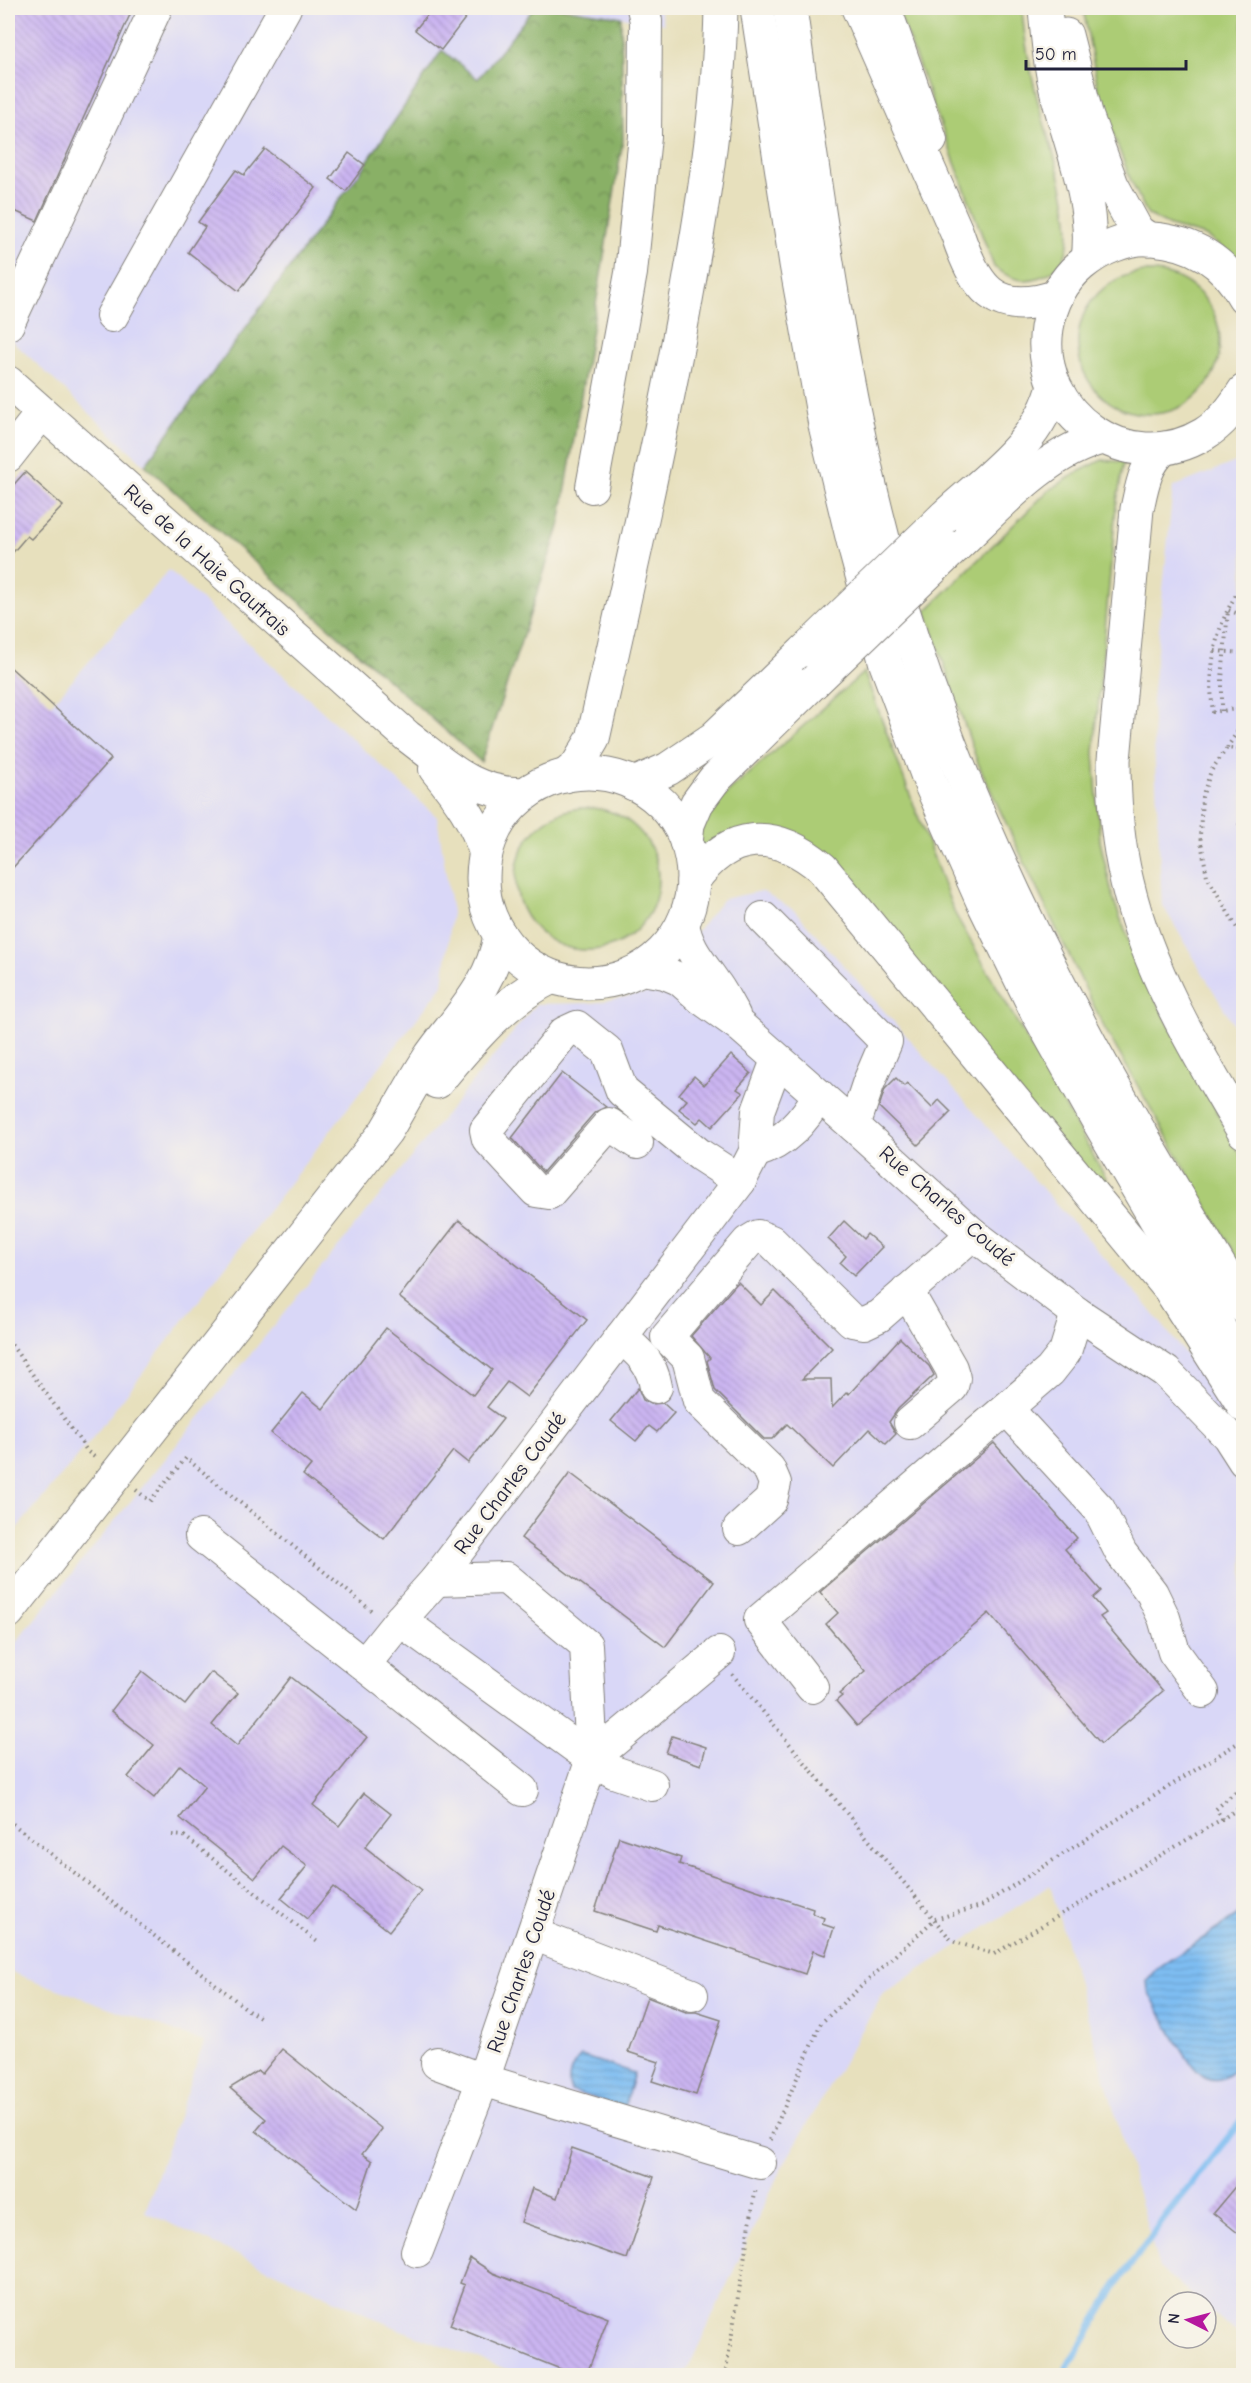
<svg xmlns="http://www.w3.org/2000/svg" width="1251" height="2383" font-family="'Comic Neue',sans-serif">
<defs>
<pattern id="forest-crowns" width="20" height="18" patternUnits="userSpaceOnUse" patternTransform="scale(1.5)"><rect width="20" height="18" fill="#89b066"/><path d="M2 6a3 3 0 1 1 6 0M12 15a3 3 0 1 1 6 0" fill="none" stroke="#708f55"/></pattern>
<pattern id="water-rules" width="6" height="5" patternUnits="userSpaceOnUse" patternTransform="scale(1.5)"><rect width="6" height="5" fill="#7ebdf2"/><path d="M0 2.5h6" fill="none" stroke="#6da2d0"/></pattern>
<pattern id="building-back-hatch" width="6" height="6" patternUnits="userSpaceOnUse" patternTransform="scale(1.5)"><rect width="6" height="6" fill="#cbb5f1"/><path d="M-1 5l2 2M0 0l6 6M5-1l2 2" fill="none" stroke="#ae9bd0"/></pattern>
</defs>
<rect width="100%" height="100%" fill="#f7f3e8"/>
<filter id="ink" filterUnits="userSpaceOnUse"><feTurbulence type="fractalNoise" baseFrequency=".0167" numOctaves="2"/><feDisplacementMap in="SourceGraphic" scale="12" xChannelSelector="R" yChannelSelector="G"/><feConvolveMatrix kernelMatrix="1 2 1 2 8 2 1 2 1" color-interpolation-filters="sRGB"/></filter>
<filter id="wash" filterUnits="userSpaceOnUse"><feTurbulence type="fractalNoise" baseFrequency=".008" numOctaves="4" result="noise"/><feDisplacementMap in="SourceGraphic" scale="24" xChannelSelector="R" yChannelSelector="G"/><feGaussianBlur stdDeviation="1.35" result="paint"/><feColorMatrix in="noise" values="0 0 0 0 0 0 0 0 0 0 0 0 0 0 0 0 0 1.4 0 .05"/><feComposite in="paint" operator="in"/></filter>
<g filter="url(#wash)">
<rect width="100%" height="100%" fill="#e7e0bd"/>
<g fill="#d9d7f7">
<path d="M8,8H534L478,79L441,51L365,165L145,465L8,337Z"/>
<path d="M562,8H659L664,24L621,17Z"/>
<path d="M1243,459V1041L1162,904L1152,701L1173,487Z"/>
<path d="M169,570L437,817L452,912L443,985L91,1440L8,1539V874L15,864L51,705Z"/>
<path d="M762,891L795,911L1149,1308L1224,1403L1243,1437V2338L1206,2307V2302H1200L1159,2268L1050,1885L883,1994L780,2171L685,2375H522L401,2330L145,2212L204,2042L8,1971V1652L536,1004L594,1003L649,992L723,899Z"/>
</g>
<g fill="#accc74" stroke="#677758" stroke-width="1.5">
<path d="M897,8H1022C1024,41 1031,74 1039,106C1049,141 1078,221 1066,253C1062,265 1052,273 1040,277C1022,284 1009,278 994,267Z"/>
<path d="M1083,8H1243V269L1232,255L1206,236L1170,226L1148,215L1131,181L1100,99Z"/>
<circle cx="1149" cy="343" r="71"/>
<path d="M1102,460L1124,462L1116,506L1094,753L1100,841L1113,898L1139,969L1243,1159V1269L1104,1027L1034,883L977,761L926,611L1048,491L1078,472Z"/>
<path d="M864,672L954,912L1145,1246L813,846L697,856L698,836L715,804Z"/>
<circle cx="587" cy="879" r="71"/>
</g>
<path fill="url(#forest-crowns)" stroke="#566950" stroke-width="1.5" d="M534,8H562L621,17L623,140L560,524L481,762L145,465L365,165L442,50L478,79Z"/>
<g fill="url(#water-rules)" stroke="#507096" stroke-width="1.5">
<path d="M1243,1912V2061C1211,2099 1195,2072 1176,2040C1167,2024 1157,2007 1148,1991L1147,1980L1156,1969Z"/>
<path d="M581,2056L634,2073L624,2108L571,2091C566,2079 571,2065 581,2056Z"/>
</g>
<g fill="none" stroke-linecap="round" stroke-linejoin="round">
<path stroke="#7ebdf2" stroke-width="7" d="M1063,2376L1114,2288L1165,2217L1244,2118"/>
</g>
<g id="blocks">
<g fill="url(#building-back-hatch)">
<path d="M12,8H133L37,221L8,208V19Z"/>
<path d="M433,8H473L441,50L415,30Z"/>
<path d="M265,149L316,188L239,291L188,252L205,227L198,222L236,170L244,175Z"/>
<path d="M349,153L365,165L346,191L330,179Z"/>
<path d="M25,472L63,506L31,539L27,536L8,558V491Z"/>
<path d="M8,665L111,759L8,873Z"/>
<path d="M731,1055L751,1073L737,1089L743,1093L712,1127L702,1118L697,1123L679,1109L687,1100L679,1094L694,1076L704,1085Z"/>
<path d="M562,1073L606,1107L595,1112L543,1172L512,1138Z"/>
<path d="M896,1078L904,1086L907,1083L932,1108L939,1100L951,1112L918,1145L879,1107L885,1089Z"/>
<path d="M459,1220L587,1320L527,1397L507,1382L487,1407L503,1419L468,1463L453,1451L384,1539L303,1475L311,1465L271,1433L303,1393L323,1409L386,1328L473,1395L492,1370L399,1297Z"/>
<path d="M844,1221L863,1239L867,1234L882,1247L854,1276L840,1263L846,1256L828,1239Z"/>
<path d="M738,1282L761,1305L775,1291L832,1348L802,1379H831L832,1408L847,1392L849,1394L900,1338L929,1366L934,1375L898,1409L889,1422L896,1434L886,1444L870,1429L833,1468L787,1424L772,1439H764L715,1390L707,1361L710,1358L691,1336Z"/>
<path d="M638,1388L643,1400L651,1404L663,1403L674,1413L657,1432L649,1426L636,1441L611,1421Z"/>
<path d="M994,1443L1077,1538L1065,1549L1101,1591L1093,1598L1106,1613L1100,1617L1163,1691L1101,1744L989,1613L857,1726L836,1701L842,1696L839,1694L866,1671L826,1624L838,1613L820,1592Z"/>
<path d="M570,1473L714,1582L665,1647L521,1538Z"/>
<path d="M142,1671L185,1705L211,1672L238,1693L212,1725L237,1746L291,1677L367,1737L313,1805L339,1826L364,1793L391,1814L365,1847L421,1891L389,1931L333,1887L307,1919L281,1898L307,1866L281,1846L255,1878L180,1818L205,1786L180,1765L154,1798L128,1777L154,1745L111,1711Z"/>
<path d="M672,1736L706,1747L701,1765L666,1753Z"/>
<path d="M619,1837L681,1858L679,1864L813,1909L812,1913L824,1918L822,1924L834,1928L825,1955L813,1951L805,1974L658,1925L656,1931L595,1911Z"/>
<path d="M647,1997L686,2012H696L721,2020L696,2095L652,2081L659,2062L628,2052Z"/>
<path d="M282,2049L382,2129L362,2154L372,2161L356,2209L256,2131L266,2119L230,2088L258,2071L262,2074Z"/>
<path d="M572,2148L654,2177L627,2259L521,2222L532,2188L557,2198Z"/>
<path d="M1244,2176V2238L1213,2213Z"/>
<path d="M470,2258L493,2273L608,2318L586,2376H578L450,2325L465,2285L460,2283Z"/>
</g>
</g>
</g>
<g filter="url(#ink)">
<use href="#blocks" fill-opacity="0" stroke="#84817c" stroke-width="1.5"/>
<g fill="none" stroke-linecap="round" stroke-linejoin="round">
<defs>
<g id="minor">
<path d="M885,8L931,140"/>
<path d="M112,316L285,8"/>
<path d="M8,324L156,8"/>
<path d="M8,382L407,736C446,765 475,796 526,793"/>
<path d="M8,456L41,414"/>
<path d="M592,487L631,273L645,136L646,21L643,8"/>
<path d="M435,769C458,797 476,821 486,856"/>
<path d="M763,918L886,1042L868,1084L854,1126"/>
<path d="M683,924C687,948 701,963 714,982C722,992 727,1004 734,1015"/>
<path d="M642,969L665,973L679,979L702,999L740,1026L854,1126L973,1234L1077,1313L1166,1372L1228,1436L1244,1461"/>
<path d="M637,1143L609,1124L549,1193L536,1191L488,1139L486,1130L564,1033L577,1027L607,1051L622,1091L700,1155L740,1181"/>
<path d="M755,1152C785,1143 804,1121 819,1095"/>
<path d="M907,1291L951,1368L954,1378L952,1387L910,1423"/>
<path d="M621,1337C639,1352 652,1363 656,1387"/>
<path d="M1007,1409L1099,1509L1121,1553L1152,1593L1164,1618L1174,1652L1203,1692"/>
<path d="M739,1529L771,1500L775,1483L769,1469L699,1401L688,1358L667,1337L748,1242L758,1236L771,1241L852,1321L864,1323L879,1316L973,1234"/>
<path d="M201,1536L522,1790"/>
<path d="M436,1580L506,1578L586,1645L592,1759"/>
<path d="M364,1665L400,1620"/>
<path d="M812,1687L760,1620L1050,1371L1065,1352L1077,1313"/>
<path d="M652,1785L614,1772L592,1759L400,1620L436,1580L740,1181L755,1152L758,1111L777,1060"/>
<path d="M533,1934L692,1995"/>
<path d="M437,2063L483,2080L760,2163"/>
<path d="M417,2251L483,2080L592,1759L719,1653"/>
</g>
<g id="major">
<path d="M1045,8C1047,33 1049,59 1055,85C1068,141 1096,200 1088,259"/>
<path d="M1066,35L1087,117L1112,185L1137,231L1148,239"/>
<path d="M1244,297C1225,261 1192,242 1152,239C1127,237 1100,249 1081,265C1062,281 1051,304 1047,328C1034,414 1128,480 1204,434C1222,423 1233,408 1244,391"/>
<path d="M944,517C985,479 1041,442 1054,385"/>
<path d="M954,548C996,509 1046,451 1103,438"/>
<circle cx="588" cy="878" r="105"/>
<path d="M634,784L668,769L714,738L806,650"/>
<path d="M686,842L688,824L697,803L714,780L814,682"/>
<path d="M437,1082C470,1042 504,1000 552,977"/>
<path d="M8,1612L386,1131C401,1106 415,1079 431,1055C458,1017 493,984 500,935"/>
</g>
<g id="highway">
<path d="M757,8L796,264L825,425L856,553L886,664L931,785L982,900L1037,1012L1097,1119L1244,1370"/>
<path d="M790,8C820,220 847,440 914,645C960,784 1023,919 1092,1047C1140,1136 1193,1221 1244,1307"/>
<path d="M858,8L957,233C975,286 994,318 1057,296"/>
<path d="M1164,448C1145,464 1142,486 1137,509L1114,760C1114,801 1117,841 1127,882C1148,972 1197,1053 1244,1132"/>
<path d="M565,776L577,766L593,739C624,601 656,462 682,322C701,217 719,114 721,8"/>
<path d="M693,881C729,829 776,829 822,868L1169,1288L1244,1406"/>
</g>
</defs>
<use href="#minor" stroke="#84817c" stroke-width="34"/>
<use href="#major" stroke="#84817c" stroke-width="35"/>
<use href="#highway" stroke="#84817c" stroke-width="35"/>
<g stroke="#84817c" stroke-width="4" stroke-dasharray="1.5 4.5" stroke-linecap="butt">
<path d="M1215,651L1244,653"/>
<path d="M1237,709L1244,708"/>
<path d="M1222,711V679L1228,610L1244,616"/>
<path d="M1227,748L1239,729L1237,709L1213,712C1207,668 1216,619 1244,584"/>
<path d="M1244,750L1227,748L1211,771L1202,797L1200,836L1207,876L1244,940"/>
<path d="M1239,823L1244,834"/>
<path d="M8,1340L88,1452L97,1459"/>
<path d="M136,1490L150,1501L186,1458L373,1612"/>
<path d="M732,1674L952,1941L994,1954L1222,1819"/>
<path d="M1244,1784L1216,1809L1222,1819L1244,1805"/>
<path d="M8,1820L248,2010L263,2019"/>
<path d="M172,1835L184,1836L320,1944"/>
<path d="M770,2140L821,2023L935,1919L981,1906L1244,1739"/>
<path d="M725,2376L756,2187"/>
</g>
<use href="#minor" stroke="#fff" stroke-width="32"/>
<use href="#major" stroke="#fff" stroke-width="33"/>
<use href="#highway" stroke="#fff" stroke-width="33"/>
<defs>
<g id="major-bridge">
<path d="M806,650L944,517"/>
<path d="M814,682L954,548"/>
</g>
</defs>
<use href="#major-bridge" stroke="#84817c" stroke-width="35" stroke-linecap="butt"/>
<use href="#major-bridge" stroke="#fff" stroke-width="33"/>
</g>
</g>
<g text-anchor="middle" stroke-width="6" stroke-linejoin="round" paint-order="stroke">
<g font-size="21" fill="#22223b" stroke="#f7f3e8">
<text transform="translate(207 560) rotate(42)" y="7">Rue de la Haie Gautrais</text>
<text transform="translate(947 1206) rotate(41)" y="7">Rue Charles Coudé</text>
<text transform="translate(510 1483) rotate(-53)" y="7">Rue Charles Coudé</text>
<text transform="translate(521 1971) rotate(-71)" y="7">Rue Charles Coudé</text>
</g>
</g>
<rect width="1251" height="2383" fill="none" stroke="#f7f3e8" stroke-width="30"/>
<g transform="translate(1188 2320) rotate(276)"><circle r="28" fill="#f7f3e8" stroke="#a29fa3" stroke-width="1.5"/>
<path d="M0-4.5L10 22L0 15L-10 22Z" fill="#b5179e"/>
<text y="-9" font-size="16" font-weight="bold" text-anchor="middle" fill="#22223b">N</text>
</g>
<path d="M1026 60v9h160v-9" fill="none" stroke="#22223b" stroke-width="3"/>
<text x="1035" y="60" font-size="18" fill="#22223b" stroke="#f7f3e8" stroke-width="4.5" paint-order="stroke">50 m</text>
</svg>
